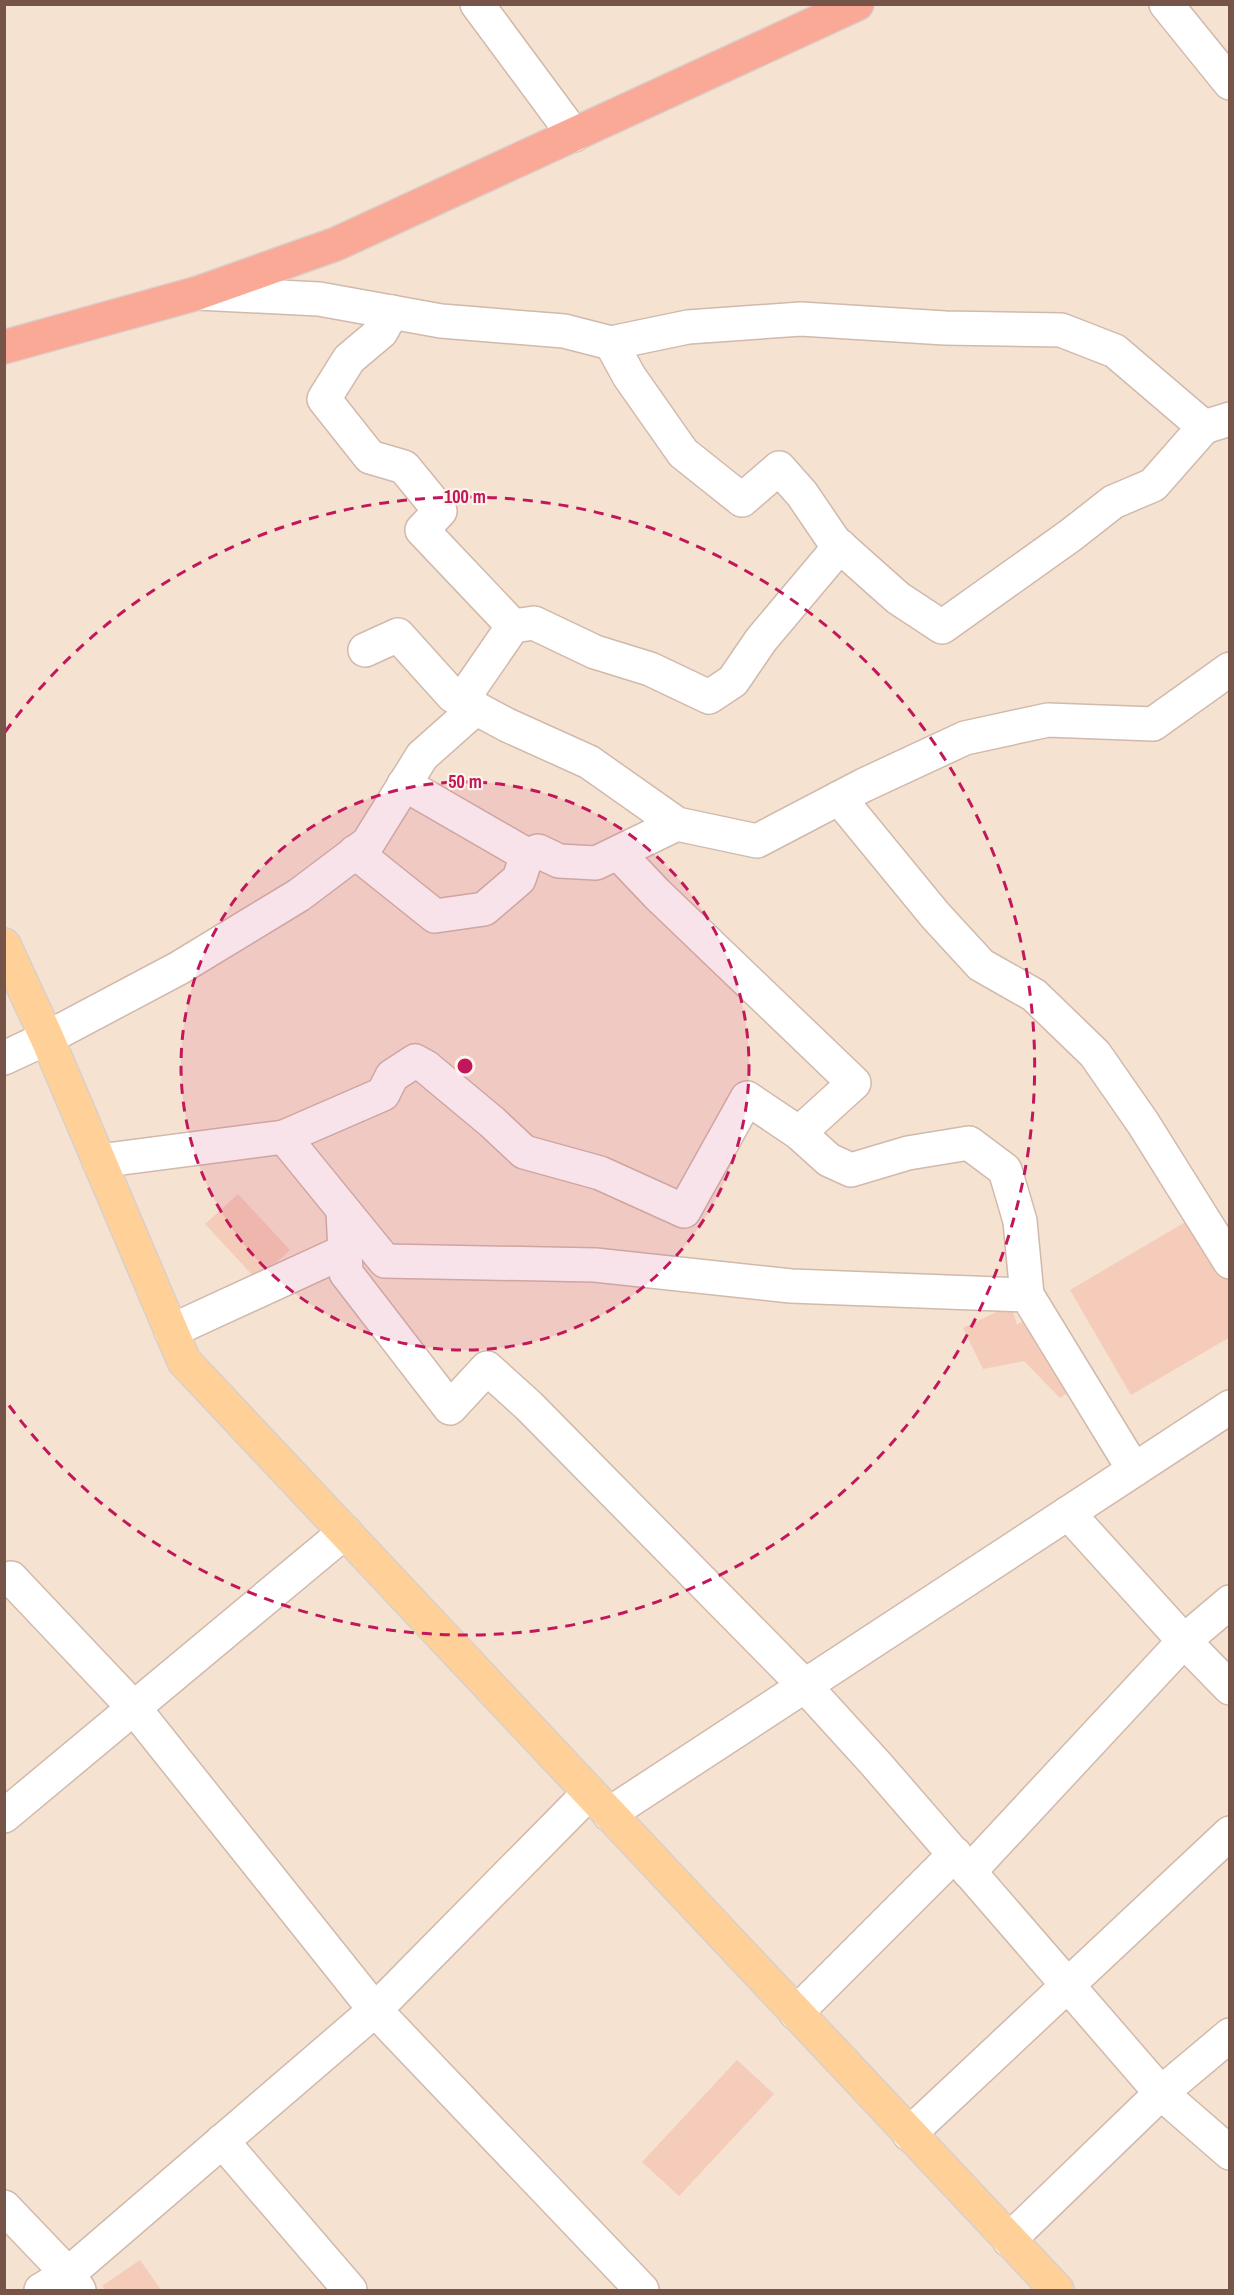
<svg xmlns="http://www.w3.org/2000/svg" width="1234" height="2295" font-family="'Archivo Narrow',sans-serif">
<rect width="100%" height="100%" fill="#fdf1e3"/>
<rect fill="#f5e2d1" x="5" y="5" width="1224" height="2285"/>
<g fill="#f4ccb9">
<path d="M238,1194L290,1250L257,1280L205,1224Z"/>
<path d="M1199,1214L1230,1264V1337L1131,1395L1070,1290Z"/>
<path d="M1011,1305L1017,1325L1027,1318L1081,1384L1060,1398L1024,1361L983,1369L963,1328Z"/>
<path d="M737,2060L774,2094L679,2196L642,2162Z"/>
<path d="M140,2260L161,2290H105L102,2286Z"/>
</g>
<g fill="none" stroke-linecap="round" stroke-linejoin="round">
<defs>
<g id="minor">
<path d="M477,4L574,135"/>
<path d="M1166,4L1230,83"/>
<path d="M198,293L319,299L441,321L564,331L611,343L688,327L801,319L945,328L1061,330L1115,351L1204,427L1230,419"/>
<path d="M392,312L381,332L349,359L324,399L370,457L404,467L440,511L422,530L513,626L462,700"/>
<path d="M611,343L629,376L683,453L742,500L779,468L802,494L834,541L898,598L942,627L1071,535L1113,502L1153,485L1204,427"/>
<path d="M513,626L534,623L595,652L650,669L709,697L733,681L761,640L840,546"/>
<path d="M365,650L398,635L453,696L507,725L589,762L677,824L757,841L864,785L965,738L1048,720L1153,724L1230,669"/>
<path d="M839,798L935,915L981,965L1034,995L1095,1054L1143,1123L1230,1262"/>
<path d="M355,852L435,916L484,909L519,879L527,855L404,784"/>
<path d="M619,854L657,894L854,1083L799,1133"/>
<path d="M527,855L538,851L559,861L596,863L677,824"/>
<path d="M4,1058L47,1038L179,968L299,895L368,843L422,756L476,708"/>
<path d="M284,1137L383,1094L392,1076L415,1061L426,1067L492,1122L524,1152L600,1173L684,1211L747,1098L799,1133L829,1160L851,1170L908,1153L969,1143L1005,1170L1020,1221L1027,1295"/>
<path d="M99,1161L284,1137L385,1261L595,1265L791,1286L1027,1295L1134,1470"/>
<path d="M343,1211L346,1273L450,1408L487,1368L529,1406L805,1686L876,1764L1161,2093L1230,2153"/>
<path d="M171,1331L345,1251"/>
<path d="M1068,1513L1184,1641L1230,1602"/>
<path d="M11,1578L134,1708L375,2010L68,2274L41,2290"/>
<path d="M589,1793L375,2010L642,2290"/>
<path d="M609,1814L1230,1407"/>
<path d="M4,1816L345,1532"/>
<path d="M969,1872L1184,1641L1230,1688"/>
<path d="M796,2013L955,1854"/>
<path d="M909,2134L1230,1833"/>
<path d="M222,2141L350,2290"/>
<path d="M4,2207L68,2274L79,2290"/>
<path d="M1009,2240L1161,2093L1230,2035"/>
</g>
<path id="major" d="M4,945L47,1038L184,1361L1057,2290"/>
<path id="highway" d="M4,347L198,293L336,244L857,4"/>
</defs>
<use href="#minor" stroke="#d1b9ac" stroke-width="36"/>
<use href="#major" stroke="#d9cfcc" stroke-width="36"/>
<use href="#highway" stroke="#d9cfcc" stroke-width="36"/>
<use href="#minor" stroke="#fff" stroke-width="33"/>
<use href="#major" stroke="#ffd198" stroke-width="33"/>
<use href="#highway" stroke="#faa996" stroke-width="33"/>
</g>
<circle cx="465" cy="1066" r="284" fill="#c2185b" fill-opacity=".12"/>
<g fill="none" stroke="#c2185b" stroke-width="3" stroke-dasharray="10 8">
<circle cx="465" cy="1066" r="284"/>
<path d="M5 732A569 569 0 1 1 5 1400"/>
</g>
<circle cx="465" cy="1066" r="9" fill="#c2185b" stroke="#fff5ea" stroke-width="3"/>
<g font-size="18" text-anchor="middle" font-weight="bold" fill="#c2185b" stroke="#fff5ea" stroke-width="4.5" stroke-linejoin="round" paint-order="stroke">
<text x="465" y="503">100 m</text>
<text x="465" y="788">50 m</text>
</g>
<rect width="1234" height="2295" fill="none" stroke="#765548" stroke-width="12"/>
</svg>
